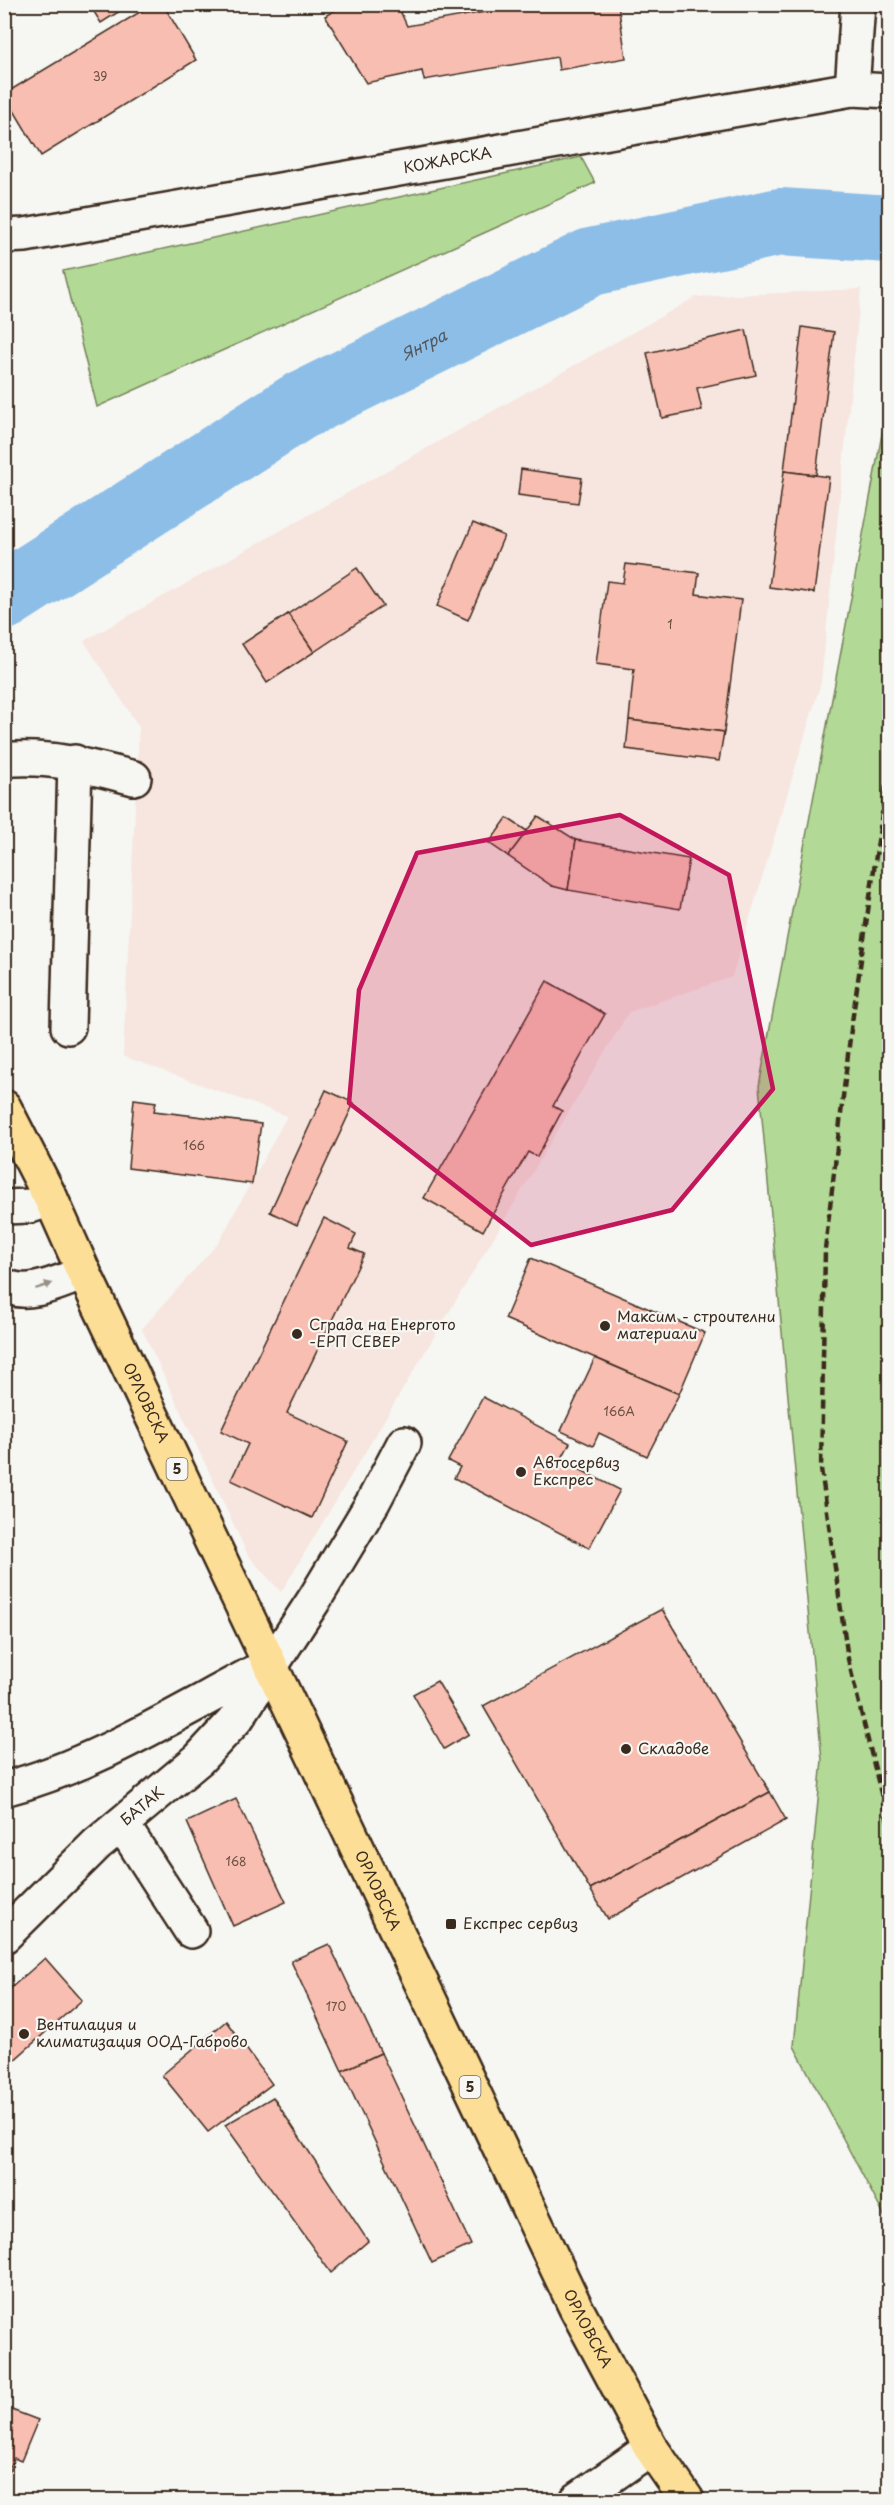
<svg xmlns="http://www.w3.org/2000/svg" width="894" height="2505" font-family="'Playpen Sans',sans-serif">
<rect width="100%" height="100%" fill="#f6f6f2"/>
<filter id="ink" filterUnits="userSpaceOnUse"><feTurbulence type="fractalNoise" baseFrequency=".0167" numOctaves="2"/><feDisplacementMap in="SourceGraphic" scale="12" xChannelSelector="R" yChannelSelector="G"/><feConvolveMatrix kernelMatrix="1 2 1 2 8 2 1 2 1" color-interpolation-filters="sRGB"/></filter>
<g filter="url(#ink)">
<path fill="#f7e5df" d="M861,289L821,682L732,977L629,1012L281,1592L248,1555L142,1329L219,1242L287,1116L123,1056L139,727L84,641L696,297Z"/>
<g fill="#b2da96" stroke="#76825a" stroke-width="1.5">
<path d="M581,157L595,183L97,407L63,271Z"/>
<path d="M889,397V2225L794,2046L822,1760L759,1086Z"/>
</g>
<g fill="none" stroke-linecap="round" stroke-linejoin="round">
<path stroke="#8cbee8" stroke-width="68" id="s1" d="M4,596L298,407L591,262L780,222L890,229"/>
</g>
<g fill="#f9beb2" stroke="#3b2a1e" stroke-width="1.5">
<path d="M89,4H131L101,23Z"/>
<path d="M153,4H163L196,60L41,156L4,94Z"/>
<path d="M345,4H397L407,26L529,4H618L626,58L559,70L557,57L424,80L422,71L366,83L325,16Z"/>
<path d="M802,327L834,332L816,475L784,471Z"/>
<path d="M746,330L756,375L697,388L702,410L662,418L647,353Z"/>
<path d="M521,469L582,478L578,503L518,495Z"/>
<path d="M784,471L829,477L814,593L769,587Z"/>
<path d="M473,523L504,536L468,620L437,606Z"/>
<path d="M626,564L699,573L696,594L741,600L724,732L629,720L634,669L596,664L607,581L623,583Z"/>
<path d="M357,568L383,606L314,652L288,614Z"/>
<path d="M288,614L314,652L267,683L242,644Z"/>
<path d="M629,720L724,732L719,761L626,749Z"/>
<path d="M538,816L576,840L568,890L552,886L508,856Z"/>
<path d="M507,818L527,831L508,856L489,843Z"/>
<path d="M576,840L689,859L680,909L568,890Z"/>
<path d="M547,981L605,1014L553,1106L562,1111L537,1157L528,1152L483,1231L424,1198Z"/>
<path d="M326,1090L354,1103L297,1225L270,1212Z"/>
<path d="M134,1099L156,1102L154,1111L261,1124L252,1184L128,1168Z"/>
<path d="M324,1218L356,1234L350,1248L364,1254L287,1413L348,1441L312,1518L231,1480L248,1444L221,1431Z"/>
<path d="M531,1258L705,1333L679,1394L505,1319Z"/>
<path d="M595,1358L679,1394L647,1456L599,1433L593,1446L561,1431Z"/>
<path d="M483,1397L570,1443L561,1460L620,1490L589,1548L454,1478L460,1467L448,1461Z"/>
<path d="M662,1609L770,1792L590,1889L483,1706Z"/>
<path d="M437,1681L469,1734L444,1749L413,1694Z"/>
<path d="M770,1792L786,1820L608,1919L590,1889Z"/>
<path d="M236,1799L286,1902L233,1926L187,1822Z"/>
<path d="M329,1944L381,2053L342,2071L291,1961Z"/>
<path d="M45,1958L82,2000L4,2069V1994Z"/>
<path d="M226,2021L272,2084L208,2132L162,2075Z"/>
<path d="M381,2053L471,2245L432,2263L342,2071Z"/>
<path d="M273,2097L368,2241L331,2273L225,2125Z"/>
<path d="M4,2407L38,2420L21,2461L14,2458L11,2466L4,2464Z"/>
<path d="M4,2464L11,2466L4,2481Z"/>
</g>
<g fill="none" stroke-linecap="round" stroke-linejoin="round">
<defs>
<g id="minor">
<path d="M852,89L858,4"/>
<path id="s2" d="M4,236L25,235L852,89L890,91"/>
<path d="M4,760C49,755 91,767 134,778"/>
<path d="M68,1027L75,762"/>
<path d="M4,1207L30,1206L51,1199"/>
<path d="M4,1285C27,1299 61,1281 84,1273"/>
<path d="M4,1789C99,1764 183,1709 269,1665"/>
<path d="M122,1824L191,1931"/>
<path id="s3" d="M4,1936L97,1844L199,1759L237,1718L314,1600L373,1502L404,1443"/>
<path d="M577,2500L651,2448"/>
</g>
<g id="major">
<path id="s4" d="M4,1107L51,1199L84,1273L576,2308L651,2448L687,2500"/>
</g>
</defs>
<use href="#minor" stroke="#3b2a1e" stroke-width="38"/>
<use href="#major" stroke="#3b2a1e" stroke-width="38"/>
<use href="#minor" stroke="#f6f6f2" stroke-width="33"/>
<use href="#major" stroke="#fcde96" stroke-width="33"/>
<path stroke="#3b2a1e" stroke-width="4.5" stroke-dasharray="9 4.5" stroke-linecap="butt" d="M890,758L851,1029L825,1249L821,1469L848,1659L890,1830"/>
</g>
<defs><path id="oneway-solid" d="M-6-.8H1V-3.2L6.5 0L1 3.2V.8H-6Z" transform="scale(1.5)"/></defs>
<use fill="#989088" href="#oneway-solid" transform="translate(44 1286) rotate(-18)"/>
</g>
<path fill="#c2185b" fill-opacity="0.2" stroke="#c2185b" stroke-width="4.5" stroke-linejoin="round" d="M620,815L729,875L773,1089L672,1210L531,1245L349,1103L359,990L417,853Z"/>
<g fill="#3b2a1e" stroke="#f6f6f2" stroke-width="2">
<circle cx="605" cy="1326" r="6"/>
<circle cx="297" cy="1334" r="6"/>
<circle cx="521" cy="1472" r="6"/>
<circle cx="626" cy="1749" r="6"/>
<rect x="445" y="1918" width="12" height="12" rx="3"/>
<circle cx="24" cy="2034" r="6"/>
</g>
<g text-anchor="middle" stroke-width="4.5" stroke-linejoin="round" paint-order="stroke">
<g font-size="12" fill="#6a4f43">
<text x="100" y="81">39</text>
<text x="670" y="629">1</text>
<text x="194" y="1150">166</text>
<text x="619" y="1416">166А</text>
<text x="236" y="1866">168</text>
<text x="336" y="2011">170</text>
</g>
<g fill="#f6f6f2" stroke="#73675e" stroke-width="1.5">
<rect x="166.5" y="1458" width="21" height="22" rx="4.5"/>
<rect x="459.5" y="2076" width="21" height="22" rx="4.5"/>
</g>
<g font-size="14" font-weight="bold" fill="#3b2a1e">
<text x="177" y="1474">5</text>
<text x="470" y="2092">5</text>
</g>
<g font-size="15" fill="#3b2a1e" stroke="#f6f6f2">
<text dy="5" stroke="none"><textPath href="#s2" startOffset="450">КОЖАРСКА</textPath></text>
<text dy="5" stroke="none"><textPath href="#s4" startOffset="328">ОРЛОВСКА</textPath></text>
<text dy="5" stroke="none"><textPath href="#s3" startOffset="190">БАТАК</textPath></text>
<text dy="5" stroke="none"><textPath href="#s4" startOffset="868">ОРЛОВСКА</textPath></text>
<text dy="5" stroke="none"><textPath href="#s4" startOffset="1354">ОРЛОВСКА</textPath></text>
</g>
<g font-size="15" fill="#3b2a1e" stroke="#f6f6f2" text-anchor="start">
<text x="617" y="1322">Максим - строителни<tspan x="617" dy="17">материали</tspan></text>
<text x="309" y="1330">Сграда на Енергото<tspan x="309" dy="17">-ЕРП СЕВЕР</tspan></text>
<text x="533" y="1468">Автосервиз<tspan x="533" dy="17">Експрес</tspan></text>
<text x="638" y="1754">Складове</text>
<text x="463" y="1929">Експрес сервиз</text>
<text x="36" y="2030">Вентилация и<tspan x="36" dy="17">климатизация ООД-Габрово</tspan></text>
</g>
<g font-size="16" font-style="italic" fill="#53565b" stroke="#f6f6f2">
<text dy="6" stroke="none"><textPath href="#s1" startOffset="490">Янтра</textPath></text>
</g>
</g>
<rect width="894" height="2505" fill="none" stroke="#f6f6f2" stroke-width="24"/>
<rect x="12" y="12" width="870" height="2481" fill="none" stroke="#3b2a1e" stroke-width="2" filter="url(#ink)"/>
</svg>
